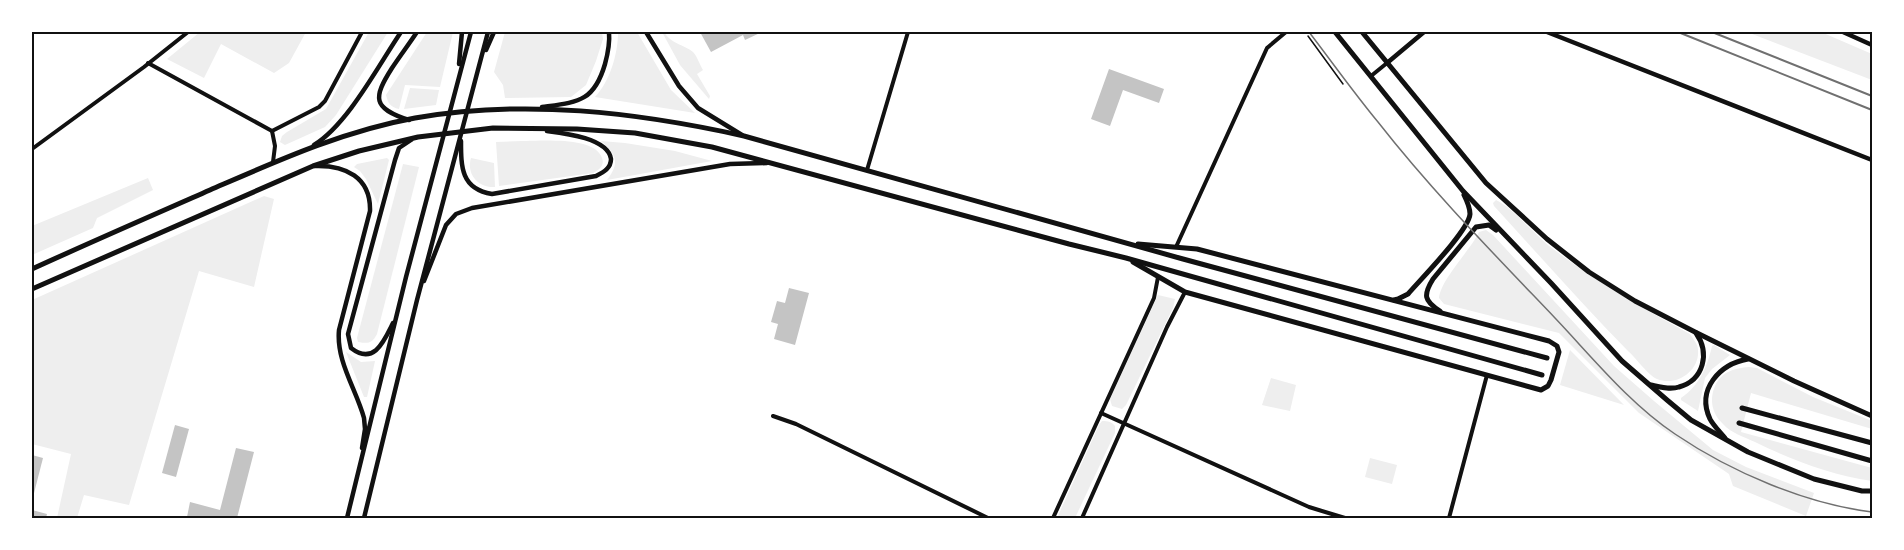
<svg xmlns="http://www.w3.org/2000/svg" width="1904" height="550" font-family="'PT Sans Narrow',sans-serif">
<rect width="100%" height="100%" fill="#fff"/>
<g fill="#eee">
<path d="M200,32H306L289,63L274,73L221,44L204,78L167,59Z"/>
<path d="M369,32H388L336,115L325,127L285,145L280,142L282,136L287,132L326,109Z"/>
<path d="M427,32H453L440,87L405,85L399,109C390,107 388,103 386,95Z"/>
<path d="M505,32H602L603,39L596,61L586,85L571,97L505,98L503,85L494,72Z"/>
<path d="M618,32H637L671,90L695,113L595,97C610,81 618,54 618,32Z"/>
<path d="M662,32H664C671,44 683,44 693,52C697,56 700,65 703,70L697,74L710,96L709,99L680,65Z"/>
<path d="M1747,32H1821L1872,54V80Z"/>
<path d="M410,88L439,90L436,105L404,109Z"/>
<path d="M522,141C540,141 595,136 602,158C605,165 599,170 593,173L499,186L496,142Z"/>
<path d="M601,141L625,143L675,151L712,161L607,180C620,163 617,155 601,141Z"/>
<path d="M387,158L389,160L378,204L366,179L360,171L354,167L357,164Z"/>
<path d="M471,158L494,163L495,187C478,188 466,174 471,158Z"/>
<path d="M403,164L419,167L377,334C372,343 369,344 358,342L357,338Z"/>
<path d="M148,178L153,190L97,218L93,228L32,255V226Z"/>
<path d="M264,196L274,199L254,287L199,271L129,505L84,495L77,518H57L71,454L32,444V300Z"/>
<path d="M1496,200C1512,207 1536,236 1552,248C1595,281 1642,308 1690,334C1693,339 1698,344 1698,350C1700,371 1676,387 1657,379C1649,376 1635,357 1628,351C1582,304 1538,254 1494,206L1493,203Z"/>
<path d="M1486,230L1493,235L1614,366L1654,401L1713,450L1746,467L1814,493L1806,516L1733,486L1729,474L1639,413L1559,333L1444,304L1439,298C1441,279 1470,251 1479,232Z"/>
<path d="M1158,295L1175,299L1173,308L1126,405L1122,409L1112,406L1110,399Z"/>
<path d="M1714,345L1730,355L1712,369L1705,378L1698,411L1681,400V398C1700,385 1707,367 1712,346Z"/>
<path d="M1570,350L1624,405L1560,385Z"/>
<path d="M346,352L361,362L375,361L367,397H364Z"/>
<path d="M1749,367L1757,368L1813,397L1872,421V429L1751,393L1741,432L1872,468V481C1831,475 1792,460 1755,442C1744,437 1731,433 1723,424C1712,414 1709,400 1715,386C1721,372 1735,368 1749,367Z"/>
<path d="M1271,378L1296,385L1290,411L1262,405Z"/>
<path d="M1102,421C1108,421 1112,422 1115,426V433L1075,518H1057L1099,425Z"/>
<path d="M1370,458L1397,465L1392,484L1365,477Z"/>
</g>
<g fill="#c4c4c4">
<path d="M700,32H762L745,40L743,35L711,52Z"/>
<path d="M1109,69L1164,89L1159,103L1123,90L1110,126L1091,119Z"/>
<path d="M789,288L809,293L795,345L774,339L778,324L771,322L777,301L785,303Z"/>
<path d="M175,425L189,429L176,477L162,473Z"/>
<path d="M236,448L254,452L237,518H193L187,517L190,502L220,510Z"/>
<path d="M32,455L43,458L32,501Z"/>
<path d="M32,510L47,514L46,518H32Z"/>
</g>
<g fill="none" stroke-linecap="round" stroke-linejoin="round">
<path stroke="#111" stroke-width="1.5" d="M1308,36L1343,84"/>
<g stroke="#111" stroke-width="4">
<path d="M148,63L272,131L275,146L273,162"/>
<path d="M1371,76L1387,63"/>
<path d="M272,131L319,107L325,101L362,32"/>
<path d="M32,149L144,67L188,32"/>
<path d="M867,170L908,32"/>
<path d="M1176,247L1267,48L1286,32"/>
<path d="M1101,413L1309,507L1345,518"/>
<path d="M773,416L796,424L988,518"/>
<path d="M1053,518L1154,298L1158,277"/>
<path d="M1082,518L1167,327L1185,292"/>
<path d="M1449,518L1487,375"/>
</g>
<g stroke="#111" stroke-width="4.5">
<path d="M1547,32L1872,160"/>
<path d="M1843,32L1872,45"/>
<path d="M1387,63L1424,32"/>
</g>
<g stroke="#111" stroke-width="4.5">
<path d="M646,32L679,86L698,108L742,135"/>
<path d="M486,50L494,32"/>
<path d="M459,64L462,32"/>
<path d="M542,107C578,102 594,102 605,64C608,53 610,43 609,32"/>
<path d="M409,120C372,108 373,98 392,68C400,56 409,44 417,32"/>
<path d="M461,141C461,167 461,189 492,194L596,176C604,172 611,168 611,159C608,138 563,133 547,131"/>
<path d="M314,145C348,124 378,66 401,32"/>
<path d="M315,166C345,165 371,177 370,211L339,330C336,361 356,389 364,418L365,429L362,448"/>
<path d="M424,281L446,225L456,214L472,208L730,164L767,163"/>
<path d="M393,323C384,341 374,366 351,348L348,334L395,160L399,148L411,140"/>
<path d="M347,518L406,277L471,32"/>
<path d="M364,518L417,300L488,32"/>
</g>
<g stroke="#111" stroke-width="5">
<path d="M1335,32L1463,191L1551,283L1622,361L1667,400L1691,420L1748,452L1814,479L1862,491H1872"/>
<path d="M1362,32L1486,183L1547,239L1589,272L1635,301L1695,332L1794,381L1872,416"/>
<path d="M1133,262L1185,292L1541,390L1548,386L1551,380L1559,352L1557,346L1549,341L1197,249L1138,244"/>
<path d="M32,269C91,242 151,216 210,190C277,161 343,131 415,118C525,99 636,112 744,136L1183,259L1547,358"/>
<path d="M32,289L313,166L359,151L418,137L493,128L577,129L635,133L712,147L1069,244L1126,258L1542,375"/>
<path d="M1394,300L1398,299L1408,294C1421,279 1469,230 1470,214C1470,207 1467,201 1464,195"/>
<path d="M1440,311C1424,301 1423,295 1433,279L1476,227L1489,225L1496,230"/>
<path d="M1651,385C1660,387 1670,390 1679,387C1704,380 1710,353 1696,333"/>
<path d="M1742,408L1872,443"/>
<path d="M1739,423L1872,461"/>
<path d="M1725,438C1720,432 1713,425 1710,419C1696,389 1720,364 1748,359"/>
</g>
<path stroke="#707070" stroke-width="1.5" d="M1309,32C1332,62 1354,93 1378,122C1432,191 1494,254 1555,318C1593,358 1629,403 1675,434C1731,472 1806,504 1872,512"/>
<g stroke="#707070" stroke-width="2">
<path d="M1678,32L1872,110"/>
<path d="M1712,32L1872,96"/>
</g>
</g>
<rect width="1904" height="550" fill="none" stroke="#ffffff" stroke-width="66"/>
<rect x="33" y="33" width="1838" height="484" fill="none" stroke="#111" stroke-width="2"/>
</svg>
